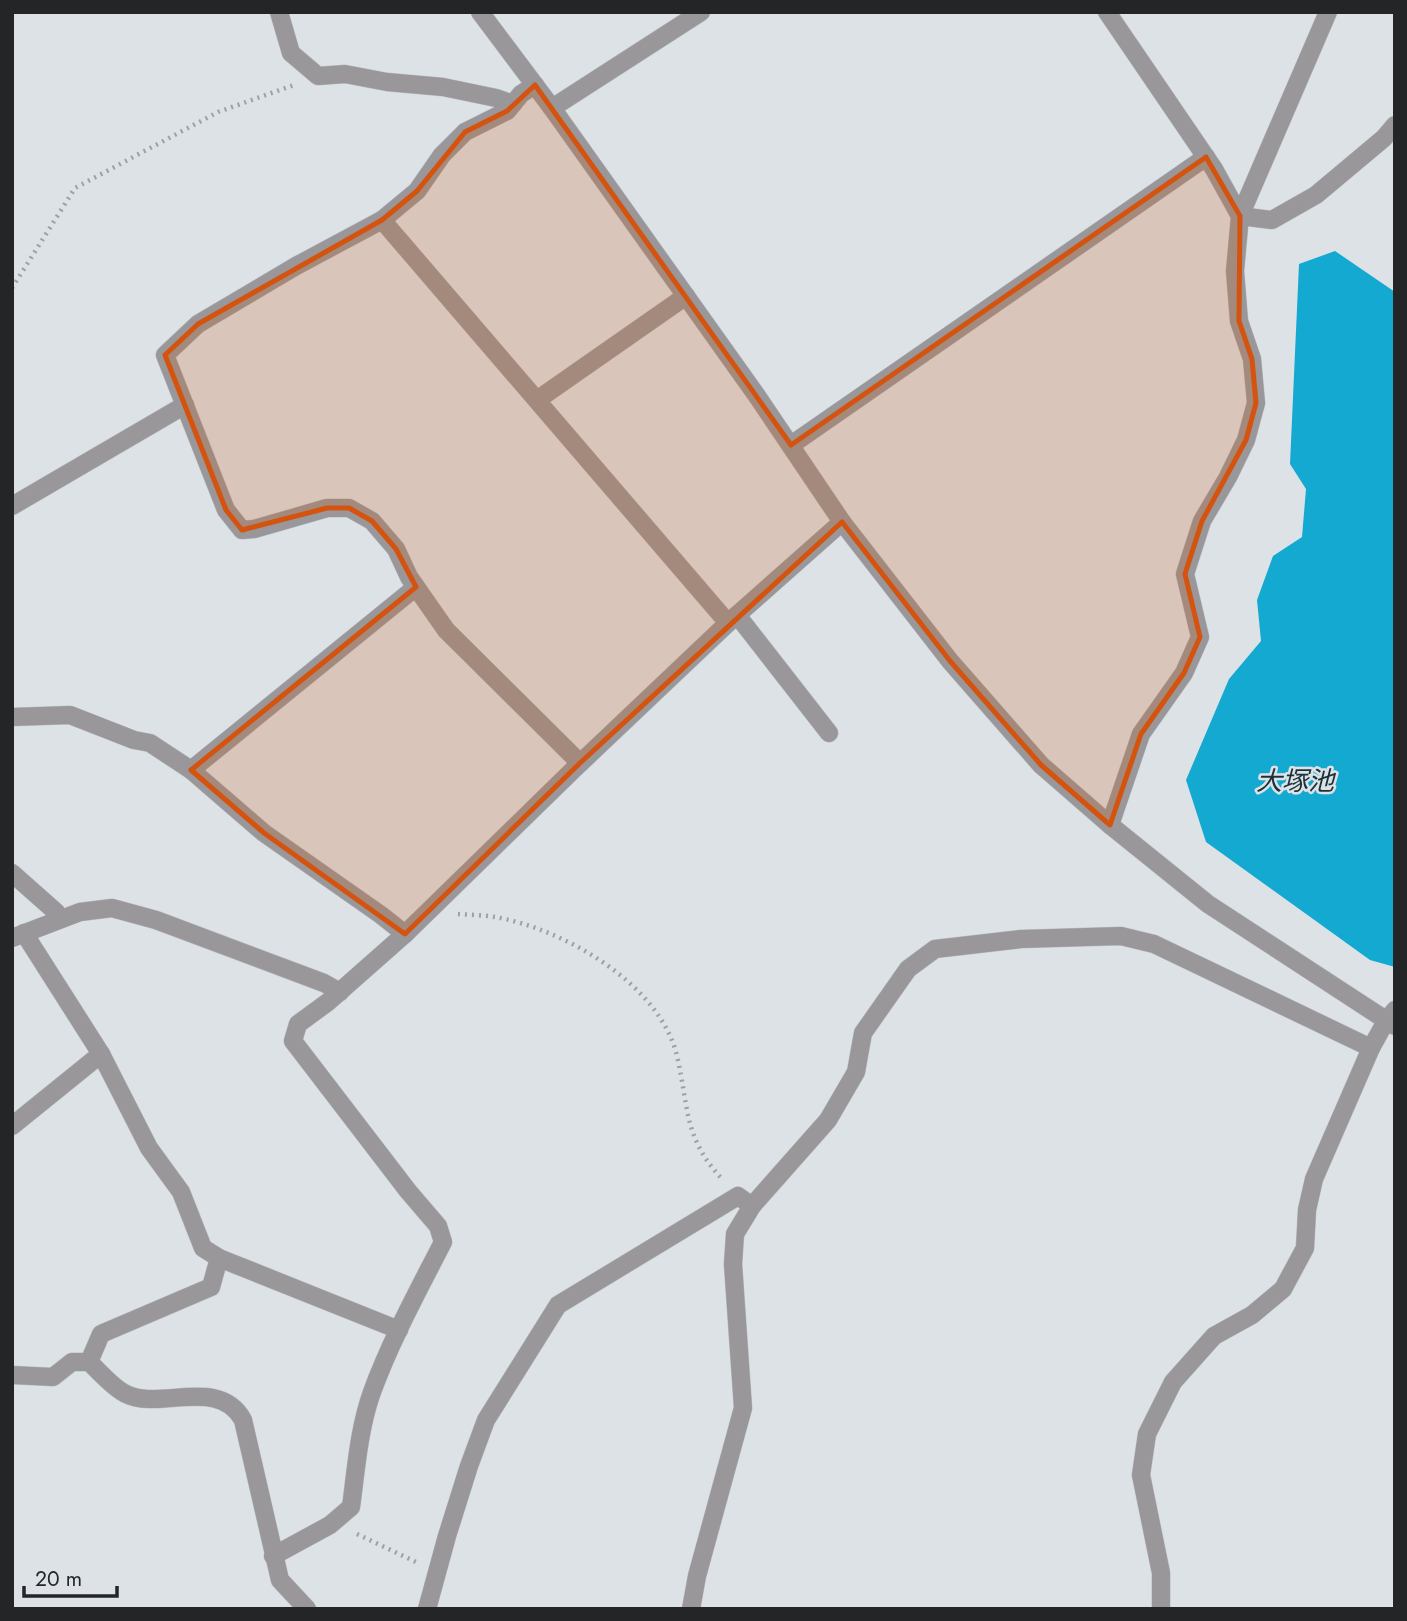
<svg xmlns="http://www.w3.org/2000/svg" width="1407" height="1621" font-family="Jost,'Noto Sans JP',sans-serif">
<rect width="100%" height="100%" fill="#dde2e7"/>
<path fill="#13a9d0" d="M1335,251L1395,292V967L1370,960L1206,842L1186,780L1229,679L1261,641L1257,600L1273,556L1302,537L1306,489L1290,464L1299,264Z"/>
<g fill="none" stroke-linecap="round" stroke-linejoin="round">
<defs>
<g id="minor">
<path d="M279,12L291,53L318,76L345,74L387,82L443,87L496,98L513,104"/>
<path d="M1107,12L1214,169L1240,216L1235,271L1239,321L1252,359L1256,403L1246,440L1228,477L1202,521L1185,574L1200,637L1184,673L1141,734L1110,825"/>
<path d="M1328,12L1240,216L1272,220L1316,195L1384,138L1395,125"/>
<path d="M552,108L701,12"/>
<path d="M382,220L296,266L198,324L165,355L226,510L242,530L254,529L327,508H349L372,521L396,549L409,577L446,630L580,763"/>
<path d="M537,400L686,296"/>
<path d="M791,445L1206,157"/>
<path d="M12,506L185,405"/>
<path d="M737,615L829,733"/>
<path d="M728,623L842,522"/>
<path d="M12,717L70,715L134,740L150,743L191,770L264,833L381,915L405,934L573,770L728,623L382,220L417,191L442,155L465,132L507,111L521,94L535,85"/>
<path d="M191,770L416,587"/>
<path d="M12,873L56,912L60,919"/>
<path d="M24,933L101,1054L149,1148L181,1192L203,1248L219,1258L399,1330"/>
<path d="M12,938L80,912L112,908L156,920L324,983L340,992"/>
<path d="M12,1126L101,1054"/>
<path d="M89,1362L101,1334L211,1287L219,1258"/>
<path d="M12,1375L53,1377L72,1362H89C100,1372 113,1388 126,1394C159,1411 219,1376 243,1420L280,1580L307,1609"/>
<path d="M273,1556L330,1525L351,1507C356,1470 359,1428 372,1392C391,1340 418,1291 443,1242L438,1226L408,1191L293,1041L298,1024L328,1002L405,934"/>
<path d="M427,1609L447,1536L469,1466L486,1420L558,1305L738,1196L752,1206"/>
<path d="M691,1609L697,1576L743,1408L733,1264L735,1234L752,1206L828,1120L856,1072L863,1033L908,969L935,949L1021,939L1121,936L1154,944L1371,1048"/>
<path d="M1161,1609V1573L1141,1475L1147,1434L1173,1382L1214,1336L1252,1315L1283,1289L1305,1248L1307,1210L1314,1179L1371,1048L1386,1021L1395,1010"/>
</g>
<path id="tertiary" d="M480,12L552,108L757,396L842,522L950,661L1041,765L1110,825L1208,904L1395,1026"/>
</defs>
<use href="#minor" stroke="#bcc0c4" stroke-width="19"/>
<use href="#tertiary" stroke="#bcc0c4" stroke-width="19"/>
<g stroke="#9da1a5" stroke-width="4.5" stroke-dasharray="2 5" stroke-linecap="butt">
<path d="M12,288L75,188L218,112L294,85"/>
<path d="M458,914C470,915 483,915 495,917C564,929 660,984 677,1056C689,1107 683,1137 722,1179"/>
<path d="M357,1534L416,1562"/>
</g>
<use href="#minor" stroke="#999799" stroke-width="18"/>
<use href="#tertiary" stroke="#999799" stroke-width="18"/>
</g>
<path fill="#d4540f" fill-opacity="0.2" stroke="#d4540f" stroke-width="5" stroke-linejoin="round" d="M535,85L791,445L1206,157L1240,216L1239,321L1252,359L1256,403L1246,440L1202,521L1185,574L1200,637L1184,673L1141,734L1110,825L1041,765L950,661L842,522L580,763L405,934L264,833L191,770L416,587L396,549L372,521L349,508H327L242,530L226,510L165,355L198,324L382,220L417,191L465,132L507,111Z"/>
<g text-anchor="middle" stroke-width="5" stroke-linejoin="round" paint-order="stroke">
<g font-size="26" font-style="italic" fill="#1b3139" stroke="#dde2e7">
<text x="1295" y="790">大塚池</text>
</g>
</g>
<rect width="1407" height="1621" fill="none" stroke="#242527" stroke-width="28"/>
<path d="M24 1586v10h93v-10" fill="none" stroke="#242527" stroke-width="3.5"/>
<text x="35" y="1586" font-size="21" fill="#242527" stroke="#dde2e7" stroke-width="5" paint-order="stroke">20 m</text>
</svg>
